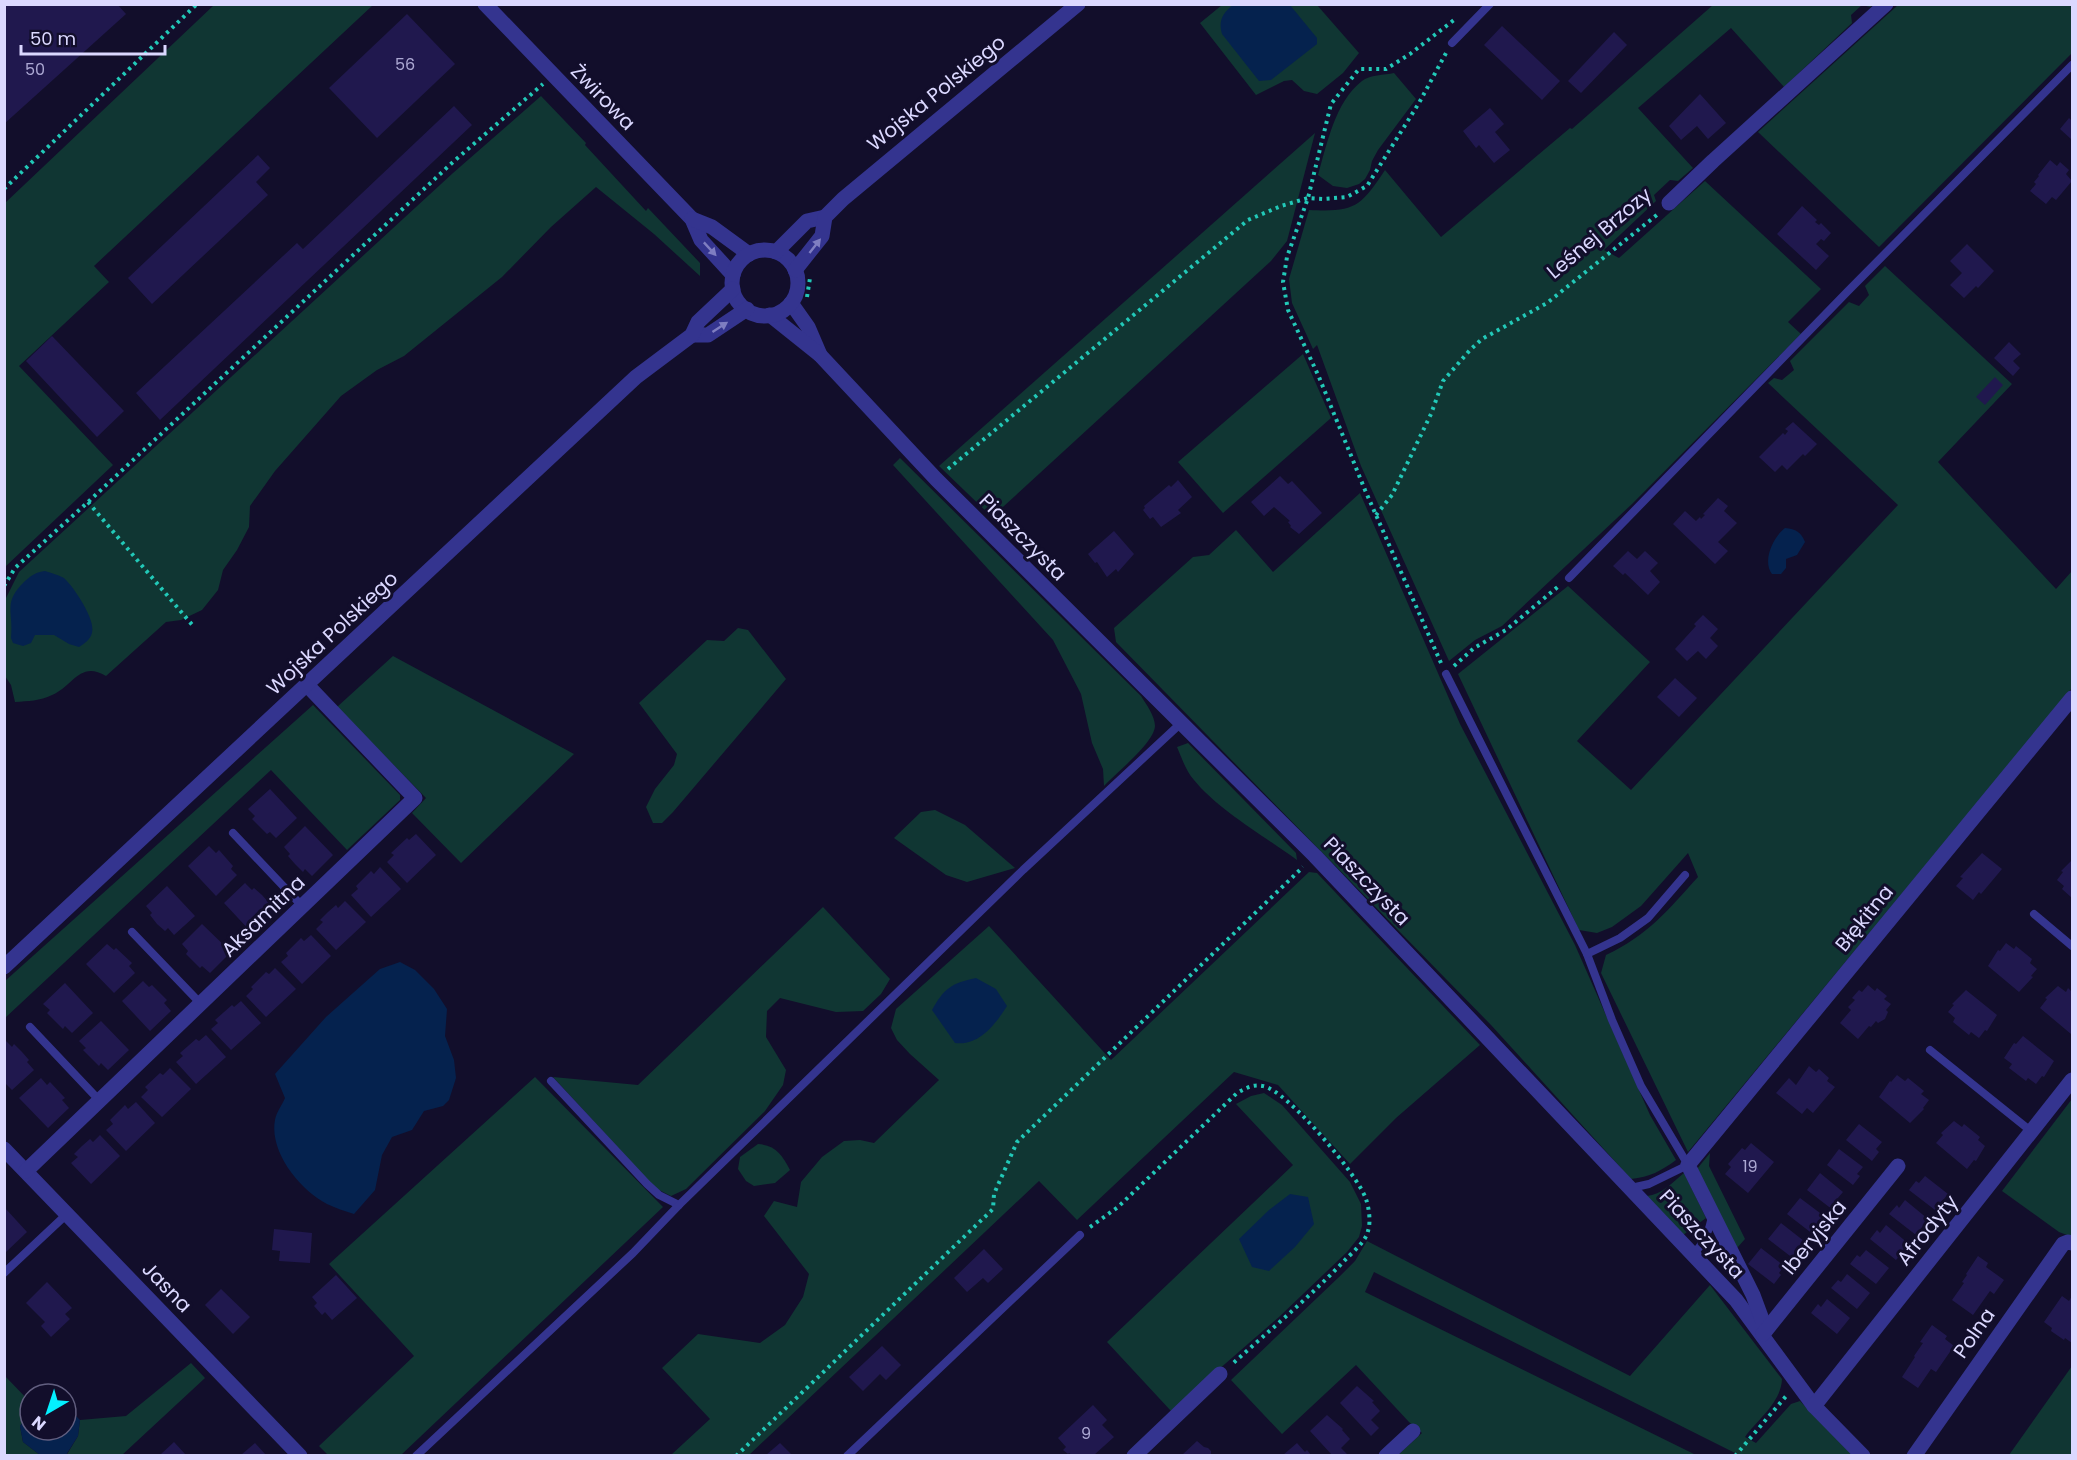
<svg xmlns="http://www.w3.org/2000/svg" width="2077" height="1460" font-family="Poppins,sans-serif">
<rect width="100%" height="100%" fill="#120e2b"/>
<g fill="#103633">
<path d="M214,5H373L94,266L109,282L19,366L113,465L5,567V203Z"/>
<path d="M1222,5H1317L1359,53L1343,73L1317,94L1304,91L1292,80L1284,81L1256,95L1200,23Z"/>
<path d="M1713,5H1873L1870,7L1862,5L1851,15L1852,23L1784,87L1731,28L1638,108L1693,168L1678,181L1670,180L1654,195L1656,201L1604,250L1619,258L1705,181L1821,289L1788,322L1801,334L1632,504L1502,626L1475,640L1449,661L1361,466L1317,345L1313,349L1292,303L1289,279L1309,210C1354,212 1360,208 1385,170L1441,237L1570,128L1572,129Z"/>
<path d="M1898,5H2072V53L1879,247L1758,132Z"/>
<path d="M1394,73L1416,99L1378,150L1372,161L1370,170L1365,179L1359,184L1347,188L1333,186L1318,175C1327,144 1335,102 1362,81C1369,75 1385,75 1394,73Z"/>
<path d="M541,96L586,143L585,145L646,211L648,208L700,263V276L654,234L596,187L551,227L502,277L404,356L377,370L341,396L275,471L250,506L249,527L237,550L223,570L218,590L202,610L181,620L166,622L106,676C80,660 73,686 52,695C40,701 28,701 15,702L11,685L5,676L4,602L19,572L453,173Z"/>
<path d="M1315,133L1287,241L1271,261L992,517L939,466Z"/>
<path d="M1885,266L2012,384L1938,462L2056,589L2072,571V688L1688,1152L1601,973L1606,955C1648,935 1668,910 1698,877L1688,853L1641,906L1612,927L1597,933L1579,930L1458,674L1568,586L1650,662L1577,741L1631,790L1898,505L1768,383L1774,378L1782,380L1794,370L1790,361L1849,302L1859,306L1869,295L1865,286Z"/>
<path d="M1303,354L1331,418L1223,513L1178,462Z"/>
<path d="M900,458L1141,696C1146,704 1155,716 1155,726C1154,743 1116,773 1104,786L1103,769L1092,743L1081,694L1053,640L893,465Z"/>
<path d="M1360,493L1460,724L1575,945L1650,1115L1676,1160C1661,1171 1650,1177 1631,1179L1491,1025L1116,642L1114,628L1193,557L1209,555L1236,530L1273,572Z"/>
<path d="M738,628L748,630L786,679L673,812L662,823H653L646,807L655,789L674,765L677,754L639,703L707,640L724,641Z"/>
<path d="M393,656L574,754L461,863L412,813L426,798L337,707Z"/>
<path d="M313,705L400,795V800L347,850L271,770L5,1018V981Z"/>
<path d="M1188,743L1296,853L1297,860C1267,838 1217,809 1194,780C1186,771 1182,759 1177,747Z"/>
<path d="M935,810L965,825L1015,868L967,882L946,875L894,838L921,812Z"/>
<path d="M1309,872L1317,873L1480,1045L1396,1118L1350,1164L1278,1085L1234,1072L1077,1220L1039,1181L749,1455H671L710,1419L662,1368L698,1334L760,1343L785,1325L803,1297L809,1274L764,1216L774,1201L797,1207L801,1182L822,1157L844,1141L860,1140L874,1143L939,1080L910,1054L897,1040L891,1028L896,1009L989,926L1111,1060Z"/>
<path d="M823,907L890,979L881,994L863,1011L836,1012L780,998L767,1011L766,1037L786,1070L783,1085L765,1111L686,1189L671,1196L655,1188L553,1077L638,1085Z"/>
<path d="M535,1077L663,1207L401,1455H328L319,1446L414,1356L329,1264Z"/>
<path d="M1264,1093L1282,1105L1350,1182L1361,1204L1362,1226L1359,1237L1347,1252L1279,1317L1171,1411L1107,1342L1293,1165L1236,1104L1251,1096Z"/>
<path d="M2072,1099V1237L2059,1232L2002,1191Z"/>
<path d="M758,1144C776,1145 782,1155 790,1170L775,1183L754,1186L746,1181L738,1169L740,1157Z"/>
<path d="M1710,1153L1709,1166L1745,1239L1736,1249L1697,1169Z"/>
<path d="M1684,1173L1706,1218L1683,1235L1647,1196C1661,1195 1673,1182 1684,1173Z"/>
<path d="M1367,1241L1630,1376L1710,1285L1782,1379C1781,1403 1758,1419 1745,1437L1756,1443L1791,1404L1800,1401L1852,1455H1739L1374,1272L1365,1292L1696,1455H1398L1422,1433L1409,1422L1356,1365L1282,1434L1231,1380L1339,1277L1355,1261Z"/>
<path d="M191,1363L205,1378L122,1455L66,1456L78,1436L80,1420L126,1416Z"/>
<path d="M2072,1366V1455H2009Z"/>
<path d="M4,1375L30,1402V1413L20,1426L23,1442L40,1455H5Z"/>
</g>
<g fill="#05224e">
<path d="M1233,5H1290L1317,38V44L1271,80L1259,81L1222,34C1218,20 1223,13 1233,5Z"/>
<path d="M1785,528C1796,529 1801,532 1805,542L1797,555L1786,559V568L1781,574H1772C1762,561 1773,537 1785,528Z"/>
<path d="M45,571C51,573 59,575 64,578C74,587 96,620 92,633C90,640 84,644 79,647L69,644L54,635H35L31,643L23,646L13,643L11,638C14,611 2,603 25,581C32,575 36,572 45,571Z"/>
<path d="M400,962L415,970L434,989L447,1009L445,1036L454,1060L456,1078L449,1100L443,1106L424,1111L412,1130L392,1137L382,1155L375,1190L354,1214C345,1211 335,1208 327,1204C300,1190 269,1152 275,1120C276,1113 282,1105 285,1098L275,1074L326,1017L380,969Z"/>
<path d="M976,978L996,989L1007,1006C995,1025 979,1046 955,1043L932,1010C944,988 952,983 976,978Z"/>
<path d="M1290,1194L1308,1197L1314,1224L1295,1247L1269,1271L1252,1267L1239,1239L1269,1210Z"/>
<path d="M66,1406L80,1420L78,1436L66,1455H40L23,1442L20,1426L30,1413V1430H66Z"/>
</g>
<g fill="#20184e">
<path d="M4,4H117L126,14L4,124Z"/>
<path d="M407,14L455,64L377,138L329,88Z"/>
<path d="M1502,26L1560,81L1542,100L1484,45Z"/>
<path d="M1614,32L1627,45L1581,93L1568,81Z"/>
<path d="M1700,94L1726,123L1708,139L1697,126L1681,140L1669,126Z"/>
<path d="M454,106L472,125L160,420L136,393L297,243L303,249Z"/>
<path d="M1490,108L1504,124L1495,132L1510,150L1494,163L1479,145L1476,148L1463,131Z"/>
<path d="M2069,118L2072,121V140L2060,129Z"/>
<path d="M258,155L270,168L256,182L268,195L152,304L128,278Z"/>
<path d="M2050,160L2057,166L2060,162L2069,170L2066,174L2072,181L2056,200L2052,197L2046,204L2030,191L2036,184L2034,182L2039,176L2038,175Z"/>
<path d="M1802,206L1817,220L1815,222L1819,225L1821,223L1831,233L1824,241L1821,239L1816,244L1829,256L1816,270L1777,234Z"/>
<path d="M1967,244L1994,271L1978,288L1976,286L1964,298L1950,285L1962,273L1950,261Z"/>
<path d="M52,336L124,411L97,437L26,361Z"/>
<path d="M2009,342L2021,354L2013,361L2020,368L2013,376L1994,358Z"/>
<path d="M1995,377L2003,385L1985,405L1976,397Z"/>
<path d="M1793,422L1817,444L1805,456L1803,454L1787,470L1782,465L1775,472L1759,457L1783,433L1785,435L1788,431L1785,429Z"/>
<path d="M1280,476L1288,484L1292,481L1322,513L1299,534L1290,527L1291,526L1288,522L1290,521L1274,507L1264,516L1251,502Z"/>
<path d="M1178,480L1192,497L1178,510L1181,513L1161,527L1153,517L1150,519L1143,510L1145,508L1144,506L1169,485L1171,487Z"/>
<path d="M1718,498L1728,506L1724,511L1737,523L1718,542L1728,551L1715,564L1673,524L1685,511L1696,521L1700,517L1701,519L1705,515L1703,514Z"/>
<path d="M1114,531L1134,554L1118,572L1116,569L1107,577L1097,562L1095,563L1088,554Z"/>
<path d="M1628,551L1637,559L1645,551L1658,563L1650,571L1660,582L1648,595L1625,573L1623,575L1613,566Z"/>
<path d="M1703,615L1718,629L1710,638L1718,646L1706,659L1698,651L1687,661L1675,649L1696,626L1694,624Z"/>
<path d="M1675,678L1697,698L1679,717L1657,697Z"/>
<path d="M270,789L297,818L276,838L270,832L267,834L252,819L255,816L248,809Z"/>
<path d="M305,826L333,855L312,876L305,869L303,872L295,864L288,856L290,854L284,847Z"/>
<path d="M416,834L436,855L407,883L387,862L394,855L391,853L407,838L409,840Z"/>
<path d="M209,846L216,853L219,850L233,866L231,869L237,875L216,896L188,866Z"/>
<path d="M1982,853L2002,869L1981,894L1979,892L1973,900L1956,886L1963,878L1960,877Z"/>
<path d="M2072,860V898L2062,889L2064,886L2057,880L2063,872L2061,871Z"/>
<path d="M380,867L401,889L371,917L351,895L358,889L356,886L371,871L374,874Z"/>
<path d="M245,883L252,890L254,888L262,895L269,903L266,906L273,913L252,933L224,903Z"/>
<path d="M167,886L195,916L174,935L168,928L165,931L157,924L150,915L152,913L146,906Z"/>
<path d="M345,901L366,922L336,950L316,929L323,922L320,920L328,912L336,905L338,908Z"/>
<path d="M202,924L231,952L210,973L202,966L200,968L186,954L188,951L182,944Z"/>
<path d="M311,935L331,956L302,984L281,962L288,956L286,953L301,938L304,941Z"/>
<path d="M2006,943L2014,949L2016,946L2032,959L2030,963L2037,969L2031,976L2033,977L2019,992L1988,966L1998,950L2000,951Z"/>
<path d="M107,944L114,950L116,948L132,963L129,966L135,973L114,993L86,964Z"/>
<path d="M275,968L296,989L266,1017L246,996L253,989L251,987L266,972L269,974Z"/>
<path d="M143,981L149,987L152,985L167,1000L164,1003L171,1011L150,1031L122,1001Z"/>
<path d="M65,983L93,1013L72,1033L65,1026L63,1029L47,1013L50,1010L43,1004Z"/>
<path d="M1868,985L1875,991L1877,988L1887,996L1884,999L1891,1004L1886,1010L1888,1012L1885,1019L1878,1023L1876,1021L1871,1027L1869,1026L1858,1039L1840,1023L1851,1010L1848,1007L1855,1000L1852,998L1859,990L1862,992Z"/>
<path d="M2058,986L2066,992L2068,988L2072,992L2071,1034L2040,1008L2047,999L2045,998Z"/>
<path d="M1966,990L1997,1015L1987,1031L1985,1030L1979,1038L1971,1032L1969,1035L1953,1022L1955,1018L1948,1012L1954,1005L1952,1004Z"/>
<path d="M241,1001L261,1023L231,1050L211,1029L218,1023L215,1020L232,1005L234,1007Z"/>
<path d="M101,1021L129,1050L108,1070L101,1063L99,1066L83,1050L86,1048L79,1041Z"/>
<path d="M206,1035L226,1057L196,1084L176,1062L183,1056L180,1053L196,1039L199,1041Z"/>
<path d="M2023,1036L2054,1061L2044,1077L2042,1076L2036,1084L2028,1078L2026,1081L2009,1068L2012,1064L2004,1058L2014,1043L2016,1044Z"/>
<path d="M4,1039L12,1047L14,1044L22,1052L29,1060L27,1062L34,1070L12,1090L4,1082Z"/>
<path d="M1809,1066L1816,1072L1819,1069L1829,1078L1827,1081L1835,1087L1813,1113L1807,1108L1802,1114L1776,1093L1789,1078L1796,1085Z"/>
<path d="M170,1068L191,1089L162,1117L141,1097L148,1090L145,1087L160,1073L163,1075Z"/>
<path d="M1897,1075L1905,1081L1908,1078L1924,1091L1921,1094L1929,1100L1923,1108L1924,1109L1910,1123L1879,1097L1890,1081L1891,1082Z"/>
<path d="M41,1078L47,1085L50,1082L65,1098L62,1100L69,1108L48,1128L19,1098Z"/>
<path d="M136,1102L155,1123L126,1151L106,1130L113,1124L110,1120L125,1105L128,1109Z"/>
<path d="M1954,1121L1962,1127L1964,1124L1980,1137L1978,1140L1985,1146L1976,1161L1974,1160L1967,1169L1936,1143L1943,1135L1941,1133Z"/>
<path d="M1859,1124L1882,1142L1876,1149L1879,1152L1872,1161L1846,1140Z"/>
<path d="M100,1135L120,1156L91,1184L71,1163L78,1157L74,1154L82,1146L90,1139L93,1142Z"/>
<path d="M1751,1143L1774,1162L1748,1193L1725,1174L1731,1167L1728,1164L1742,1148L1745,1150Z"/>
<path d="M1839,1149L1863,1167L1857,1174L1860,1176L1853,1185L1827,1165Z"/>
<path d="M1820,1173L1843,1192L1837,1199L1840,1201L1833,1210L1807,1190Z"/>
<path d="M1925,1176L1948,1194L1935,1210L1909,1190L1916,1181L1919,1183Z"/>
<path d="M1800,1198L1824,1216L1818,1223L1821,1226L1814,1235L1787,1214Z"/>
<path d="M1905,1200L1928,1219L1916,1235L1889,1214L1897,1205L1899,1208Z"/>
<path d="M5,1208L27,1232L6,1252L5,1251Z"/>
<path d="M1781,1223L1804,1241L1798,1248L1801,1251L1794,1259L1768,1239Z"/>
<path d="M1886,1225L1909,1244L1896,1260L1870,1239L1877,1230L1880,1233Z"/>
<path d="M274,1229L312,1233L310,1263L279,1261L280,1251L272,1250Z"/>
<path d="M1761,1248L1784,1266L1779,1273L1781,1275L1774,1284L1748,1264Z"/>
<path d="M984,1249L1003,1269L988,1283L983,1278L967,1292L954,1278Z"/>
<path d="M1866,1250L1889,1268L1876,1284L1850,1264L1857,1255L1860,1257Z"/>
<path d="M1978,1256L1988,1263L1986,1267L2004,1280L1994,1294L1990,1291L1973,1315L1952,1300L1964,1283L1962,1282L1967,1275L1966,1274Z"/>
<path d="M1847,1274L1870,1293L1857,1309L1831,1288L1838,1280L1841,1282Z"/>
<path d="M336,1275L357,1298L332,1320L325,1312L322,1315L314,1306L317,1303L312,1297Z"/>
<path d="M47,1282L72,1308L65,1314L70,1319L51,1337L41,1326L45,1322L26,1303Z"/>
<path d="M221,1289L250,1317L233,1334L205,1305Z"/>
<path d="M2062,1296L2069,1301L2072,1296V1343L2065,1338L2064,1340L2051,1331L2052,1328L2044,1322Z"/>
<path d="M1827,1299L1850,1318L1837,1334L1811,1313L1818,1304L1821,1307Z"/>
<path d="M1932,1325L1947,1336L1945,1339L1954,1346L1936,1372L1931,1369L1918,1388L1902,1377L1915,1357L1914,1356L1923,1343L1920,1342Z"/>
<path d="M882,1346L901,1365L886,1380L880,1374L863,1391L849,1377Z"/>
<path d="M1357,1386L1374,1401L1372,1402L1380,1411L1371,1420L1379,1428L1371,1436L1340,1403Z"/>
<path d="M1093,1405L1107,1420L1102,1425L1114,1437L1094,1455H1072L1069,1453L1068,1454L1063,1450L1066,1447L1058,1438Z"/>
<path d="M1327,1415L1343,1429L1342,1430L1350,1439L1341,1448L1348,1455H1332L1310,1431Z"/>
<path d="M1197,1441L1204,1447L1208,1448L1211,1451V1455H1182Z"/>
<path d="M174,1442L186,1455H160Z"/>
<path d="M255,1443L266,1455H241Z"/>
<path d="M780,1443L792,1455H766Z"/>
<path d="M1297,1443L1305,1452L1307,1450L1311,1455H1283Z"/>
</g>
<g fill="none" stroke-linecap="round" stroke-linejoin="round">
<g stroke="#22c9b8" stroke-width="4" stroke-dasharray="3 4.5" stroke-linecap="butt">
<path d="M4,189L197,4"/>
<path d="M807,297L810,278"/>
<path d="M948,469L1248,220L1281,206L1308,198L1323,199L1347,197L1367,186L1419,103L1446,53"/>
<path d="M88,502L194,627"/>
<path d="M1376,515L1392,495L1431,414L1443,381L1470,350L1482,339L1547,303L1658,214"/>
<path d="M4,586L15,568L88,502L453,162L543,84"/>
<path d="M1441,663L1365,490L1319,377L1288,310L1283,282L1287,257L1308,198L1331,104L1359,69H1386L1410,54L1454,20"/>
<path d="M1454,666L1474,648L1506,630L1560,585"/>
<path d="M1090,1227L1118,1207L1237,1093C1246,1088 1253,1084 1263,1086C1287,1090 1358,1175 1366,1199C1369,1208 1371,1222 1368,1231C1366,1241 1353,1252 1346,1259C1310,1297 1270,1330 1231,1365"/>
<path d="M736,1456L993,1209L994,1194L1017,1142L1303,867"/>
<path d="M1735,1456L1787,1395"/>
</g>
<g stroke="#34348f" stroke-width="8">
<path d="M1452,43L1490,4"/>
<path d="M1569,578L1848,291L2072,65"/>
<path d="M1446,674L1587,954L1612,1020L1641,1086L1688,1165L1649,1184L1631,1188"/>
<path d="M233,833L303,907"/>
<path d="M2034,914L2072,946"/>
<path d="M132,932L201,1004"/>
<path d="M1587,954L1620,938L1648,918L1685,875"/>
<path d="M30,1027L99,1100"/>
<path d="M1930,1050L2032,1132"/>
<path d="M551,1081L647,1184L659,1195L679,1205"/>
<path d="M1693,1255C1703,1244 1709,1233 1712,1217"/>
<path d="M4,1273L67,1214"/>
<path d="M416,1456L633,1253L679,1205L1023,870L1180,724"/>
<path d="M847,1456L1080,1235"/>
</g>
<g stroke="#34348f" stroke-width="15">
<path d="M1669,203L1713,161L1886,4"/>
<path d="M791,303L808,327L820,355"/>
<path d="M770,315L820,355L936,479L1315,856L1736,1300L1814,1406L1863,1456"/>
<path d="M4,1149L300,1456"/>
<path d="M26,1171L415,798L307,685"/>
<path d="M1763,1332V1322L1753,1295L1688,1165L2072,698"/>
<path d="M1763,1334L1898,1166"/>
<path d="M1814,1406L2072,1080"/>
<path d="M1134,1456L1220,1374"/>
<path d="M1386,1456L1413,1431"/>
<path d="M1914,1456L2063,1244L2068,1242L2072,1243"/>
</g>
<g stroke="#34348f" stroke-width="15">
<path d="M485,4L692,219L701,240L733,275"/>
<path d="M692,219L712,227L749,254"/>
<circle cx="765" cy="283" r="33"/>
<path d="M776,252L807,221L825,217"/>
<path d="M795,270L822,236L825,217L843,199L1078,4"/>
<path d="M692,335H708L747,309"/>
<path d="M4,967L636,377L692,335L698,322L733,289"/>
</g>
</g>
<defs><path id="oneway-solid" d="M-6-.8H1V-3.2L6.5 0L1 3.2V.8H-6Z" transform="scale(1.5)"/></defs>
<g fill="#7f7ec1">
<use href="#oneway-solid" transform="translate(815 246) rotate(-52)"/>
<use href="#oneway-solid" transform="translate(710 249) rotate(47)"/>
<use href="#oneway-solid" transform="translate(720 327) rotate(-33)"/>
</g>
<g text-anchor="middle" stroke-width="6" stroke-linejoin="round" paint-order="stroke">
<g font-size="16" fill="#aca8d3">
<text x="405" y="70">56</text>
<text x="35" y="75">50</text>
<text x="1750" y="1172">19</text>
<text x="1086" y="1439">9</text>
</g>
<g font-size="20" fill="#dbd8ff" stroke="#120e2b">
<text transform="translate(936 93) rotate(-39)" y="7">Wojska Polskiego</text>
<text transform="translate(603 97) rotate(46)" y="7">Żwirowa</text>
<text transform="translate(1599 233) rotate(-40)" y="7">Leśnej Brzozy</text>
<text transform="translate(1023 537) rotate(45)" y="7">Piaszczysta</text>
<text transform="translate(332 633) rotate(-43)" y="7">Wojska Polskiego</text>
<text transform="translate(1367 881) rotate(46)" y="7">Piaszczysta</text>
<text transform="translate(263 916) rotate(-44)" y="7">Aksamitna</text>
<text transform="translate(1864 918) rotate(-51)" y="7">Błękitna</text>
<text transform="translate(1927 1230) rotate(-51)" y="7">Afrodyty</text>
<text transform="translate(1702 1234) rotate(47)" y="7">Piaszczysta</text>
<text transform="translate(1814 1237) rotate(-51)" y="7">Iberyjska</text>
<text transform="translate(167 1287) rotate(46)" y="7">Jasna</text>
<text transform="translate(1974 1333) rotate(-55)" y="7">Polna</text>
</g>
</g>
<rect width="2077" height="1460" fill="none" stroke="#dbd8ff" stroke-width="12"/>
<g transform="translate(48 1412) rotate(219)"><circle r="28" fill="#120e2b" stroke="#625f80" stroke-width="1.5"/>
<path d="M0-4.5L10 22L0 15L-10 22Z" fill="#04f0ff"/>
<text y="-9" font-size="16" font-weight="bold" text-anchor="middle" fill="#dbd8ff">N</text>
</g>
<path d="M21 45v9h144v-9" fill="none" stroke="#dbd8ff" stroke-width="3"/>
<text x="30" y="45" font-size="18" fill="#dbd8ff" stroke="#120e2b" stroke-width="4.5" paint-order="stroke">50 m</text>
</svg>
